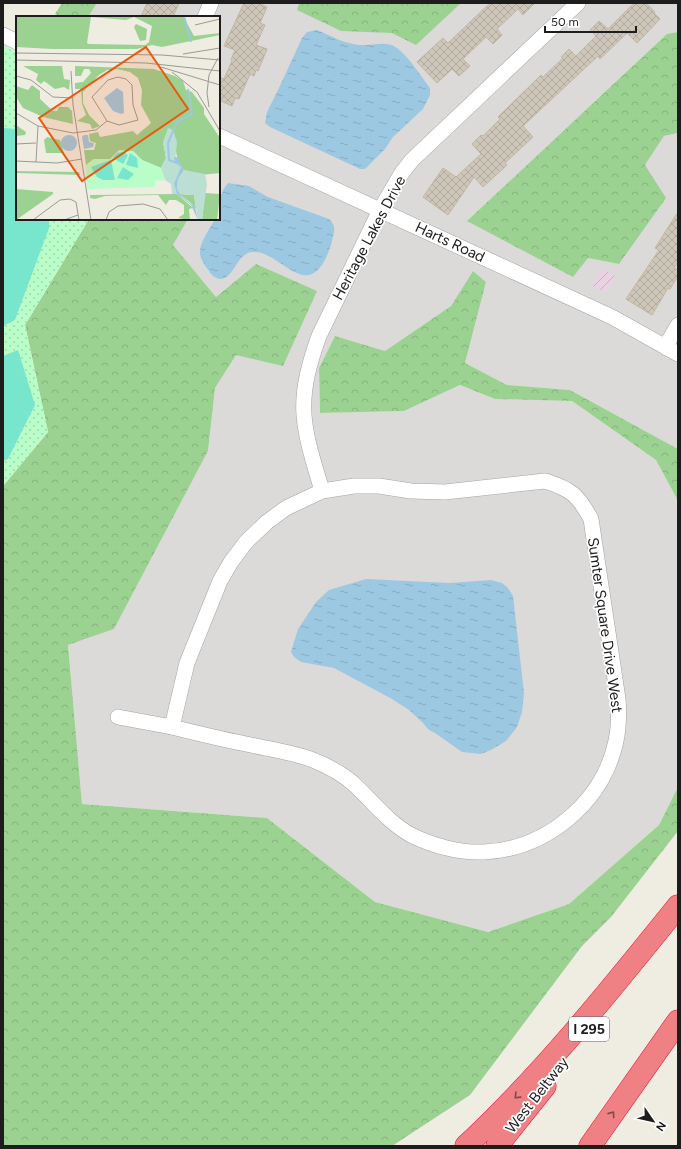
<svg xmlns="http://www.w3.org/2000/svg" width="681" height="1149" font-family="Figtree,sans-serif">
<defs>
<pattern id="industrial-furrows" width="10" height="10" patternUnits="userSpaceOnUse"><rect width="10" height="10" fill="#e9d2e1"/><path d="M-1 1l2-2M0 10L10 0M9 11l2-2" fill="none" stroke="#c7b4c1"/></pattern>
<pattern id="forest-crowns" width="20" height="18" patternUnits="userSpaceOnUse"><rect width="20" height="18" fill="#9bd292"/><path d="M2 6a3 3 0 1 1 6 0M12 15a3 3 0 1 1 6 0" fill="none" stroke="#85b47d"/></pattern>
<pattern id="park-dots" width="8" height="8" patternUnits="userSpaceOnUse"><rect width="8" height="8" fill="#b9fec9"/><path d="M2 2h.1M6 6h.1" fill="none" stroke="#9fd9ac" stroke-width="1.8" stroke-linecap="round"/></pattern>
<pattern id="water-ripples" width="26" height="14" patternUnits="userSpaceOnUse"><rect width="26" height="14" fill="#9dc8e1"/><path d="M2 4q2-2 4 0t4 0M15 11q2-2 4 0t4 0" fill="none" stroke="#87abc1"/></pattern>
<pattern id="building-cross-hatch" width="8" height="8" patternUnits="userSpaceOnUse"><rect width="8" height="8" fill="#cfc6ba"/><path d="M0 0l8 8M0 8l8-8" fill="none" stroke="#b1aa9f"/></pattern>
</defs>
<rect width="100%" height="100%" fill="#efede1"/>
<path fill="#dbdad9" d="M97,3H678V32L667,35L467,221L588,258L619,264L645,165L664,136L678,133V449L570,390L507,385L465,363L486,282L473,271L451,306L385,351L335,336L319,368L320,413L404,411L460,385L495,399L572,401L656,460L677,499L678,508V787L659,825L569,904L488,932L375,902L267,818L82,804L68,645L114,629L208,451L215,388L236,355L256,264L216,297L173,245L188,219H219V17H88Z"/>
<path fill="url(#industrial-furrows)" d="M601,269L616,276L607,293L592,286Z"/>
<g fill="url(#forest-crowns)">
<path d="M62,3H97L88,17H61L55,14Z"/>
<path d="M299,3H461L416,45L392,33L341,31L297,10Z"/>
<path d="M678,32V133L664,136L645,165L666,198L619,264L588,258L573,277L467,221L667,34Z"/>
<path d="M89,219H188L173,245L216,297L256,264L317,291L283,366L236,355L215,388L208,451L114,629L68,645L82,804L267,818L375,902L488,932L569,904L659,825L678,787V831L611,917L582,946L470,1095L392,1146H3V486L48,432L25,325Z"/>
<path d="M473,271L486,282L465,363L507,385L570,390L678,449V508L677,499L656,460L572,401L495,399L460,385L404,411L320,413L319,368L335,336L385,351L451,306Z"/>
</g>
<path fill="url(#park-dots)" d="M3,45L17,52V219H89L25,325L48,432L3,486Z"/>
<g fill="#77e6cc">
<path d="M3,128L17,129V219H49V228L15,320L3,326Z"/>
<path d="M18,350L35,405L8,459L3,461V356Z"/>
</g>
<g fill="url(#water-ripples)">
<path d="M317,30C331,36 345,44 360,45C372,46 386,40 397,48C410,58 420,75 430,88V95L423,109L393,137L385,149L365,169H360L270,127L265,123L267,112L278,90L302,38L307,32Z"/>
<path d="M228,183L249,186L268,197L329,219C337,227 334,231 332,241C329,252 323,269 312,274C296,282 274,252 255,252C236,251 236,277 221,279C216,279 211,275 209,271C206,267 203,263 201,258C196,246 210,229 215,219H219C219,204 218,195 228,183Z"/>
<path d="M366,579L450,583L491,580L502,583L508,588L513,596L524,693L522,712L517,727L506,741L491,750L481,754L462,752L435,733L429,730L422,722L409,710L392,699L334,668L301,662L294,657L291,652L298,629L316,602L329,590Z"/>
</g>
<g fill="url(#building-cross-hatch)" stroke="#c2b5a2">
<path d="M147,3H179L173,17H141Z"/>
<path d="M244,3H258L267,7L260,23L265,25L256,45L267,49L258,71L256,70L254,76L250,74L239,99L235,98L232,106L219,100V77L224,79L232,61L231,60L235,50L224,46Z"/>
<path d="M490,3H535L523,15L518,9L497,29L502,35L493,44L486,37L463,59L470,66L459,76L452,69L437,83L417,62L443,38L448,43Z"/>
<path d="M634,3H646L655,12L654,13L660,19L637,43L627,33L600,59L598,56L523,126L533,137L505,163L507,165L483,187L474,177L448,215L423,197L443,168L456,177L481,154L472,144L481,135L483,136L500,119L498,117L541,75L543,77L563,58L561,57L569,49L576,56L596,36L590,30L599,21L608,29Z"/>
<path d="M678,212V262L674,268L678,270V276L670,289L668,288L652,315L626,299L659,250L655,248Z"/>
</g>
<g fill="none" stroke-linecap="round" stroke-linejoin="round">
<defs>
<g id="minor">
<path d="M205,17L211,3"/>
<path d="M3,35L17,42"/>
<path d="M219,136L612,317L678,354"/>
<path d="M665,347L678,325"/>
<path d="M545,481C571,489 578,495 591,519L618,699C619,713 619,727 616,741C603,802 547,849 484,852C460,853 433,846 411,835C389,823 373,802 355,785C343,774 328,766 313,760C292,752 268,749 246,744C221,739 196,733 172,727L187,663L220,581L231,562L246,542L267,522L286,508L322,491L354,486H379L411,491L445,492Z"/>
<path d="M322,491C315,466 306,441 304,415C302,388 310,361 319,336L380,210L401,174L412,160L578,3"/>
<path d="M118,717L172,727"/>
</g>
<g id="motorway">
<path d="M466,1146C544,1073 611,989 678,906"/>
<path d="M497,1146L545,1086"/>
<path d="M590,1146L678,1021"/>
</g>
</defs>
<use href="#minor" stroke="#a4a4a4" stroke-width="16"/>
<use href="#motorway" stroke="#e8133c" stroke-width="23"/>
<use href="#minor" stroke="#fff" stroke-width="15"/>
<use href="#motorway" stroke="#ef8185" stroke-width="22"/>
</g>
<defs><path id="oneway-chevron" d="M-2-3.5L2.5 0L-2 3.5" fill="none" stroke-width="1.6" stroke-linecap="round" stroke-linejoin="round"/></defs>
<g stroke="#7b4a4c">
<use href="#oneway-chevron" transform="translate(517 1096) rotate(136)"/>
<use href="#oneway-chevron" transform="translate(612 1114) rotate(-55)"/>
</g>
<g text-anchor="middle" stroke-width="3.5" stroke-linejoin="round" paint-order="stroke">
<rect fill="#fff" stroke="#616161" stroke-width="1" x="569" y="1017" width="40" height="24" rx="3"/>
<g font-size="14" font-weight="bold" fill="#1d1d1d">
<text x="589" y="1034">I 295</text>
</g>
<g font-size="15" fill="#1d1d1d" stroke="#fff">
<text transform="translate(369 238) rotate(-62)" y="5">Heritage Lakes Drive</text>
<text transform="translate(450 242) rotate(25)" y="5">Harts Road</text>
<text transform="translate(605 625) rotate(82)" y="5">Sumter Square Drive West</text>
<text transform="translate(537 1095) rotate(-52)" y="5">West Beltway</text>
</g>
</g>
<g transform="translate(16 16)">
<rect width="204" height="204" fill="#efede1"/>
<path d="M0,0H167L178,20L204,17V19L146,31L136,29L121,33H36L0,31ZM75,1L110,4L118,1L136,10L133,26L129,29L73,28L71,27ZM120,8L131,13L130,24L124,25L118,11ZM7,50H46L48,63L54,64L53,74L48,71L39,73L28,65L25,68L20,64L22,58ZM59,50L138,53L159,60L167,65L170,74L176,76L188,92V98L204,122V157L184,159L168,154L162,145L159,131L147,126L150,142L145,152L126,144L117,135L94,143H78L70,149L68,134H78L80,127L74,125L73,118L82,116L84,121L117,115L121,119L135,107L125,89L126,74L122,62L114,56L101,53L91,54L83,59L67,76V87L73,99L84,110L76,113L74,108L61,105L70,99L66,88L65,73H59V67L67,66L75,57L73,53H68L65,60H59ZM16,69L24,75V83L37,95H41L43,91H52L56,95L57,108L27,101L7,92L0,81V70L12,74ZM0,109L10,116L9,119L0,120ZM31,121L44,124L48,137H30L28,124ZM0,155L63,156L64,159L0,157ZM0,173L37,176V178L0,204ZM189,177L204,178L201,204H186ZM161,178L177,192L173,193L174,204L162,202L168,198V189L160,184H153L150,189L142,179L89,180L79,183L74,182V179ZM163,178L178,179L180,193L175,187Z" fill="#9bd292" fill-rule="evenodd"/>
<path d="M152,112L157,114L161,126L159,147L165,151L164,159L160,163L161,178H156L155,168L149,164L145,152L150,142L147,126ZM168,154L189,158L191,168L186,204H182L178,179L163,178L161,173L162,163Z" fill="#bcdfd4"/>
<path d="M103,134L117,135L126,144L145,152L149,164L139,165V171L71,173L70,149L78,143H94Z" fill="#b9fec9"/>
<path d="M108,136L112,139L107,148L97,142L101,137ZM114,137L121,142L122,152L110,149ZM95,144L99,164H87L81,161L75,151ZM107,151L118,158L112,164L101,162Z" fill="#77e6cc"/>
<path d="M101,72L107,76L108,97L105,98L97,95L88,82ZM68,119H72L73,126L78,127L77,131L68,133L66,121ZM45 127a8 8 0 1 1 16 0a8 8 0 1 1-16 0ZM158,141H161L168,154L162,163L161,173L165,180L179,191L182,204L175,189L161,178L158,168L165,151L159,147Z" fill="#9dc8e1"/>
<path fill="none" stroke="#9dc8e1" stroke-width="2" d="M168,0L175,26M152,127L161,106L176,98L172,73M152,127L153,144L161,147"/>
<path fill="none" stroke="#9b9a93" stroke-width="1" d="M179,9L204,3M0,37L146,39L204,44M167,38L204,32M0,44L130,47L204,55M145,51L204,69M55,55L57,89L75,204M156,56L181,76L204,115M0,60L15,64L37,81L56,82M102,61L110,63L116,69L117,89L122,104L103,109L91,105L76,81L92,64ZM193,91L191,77L193,59L202,42M0,97L22,110L57,117L80,114L91,105M0,128L20,127M0,145L41,147L66,143M20,146L22,110M17,204L44,184L54,183L60,186L63,204M48,204L62,199M90,204L93,196L102,190L127,188L144,193L152,204"/>
<path fill="#e8590c" fill-opacity="0.15" stroke="#e8590c" stroke-width="2" d="M130,31L172,93L66,165L23,102Z"/>
<rect width="204" height="204" fill="none" stroke="#1d1d1d" stroke-width="2"/>
</g>
<rect width="681" height="1149" fill="none" stroke="#1d1d1d" stroke-width="8"/>
<g transform="translate(653 1121) rotate(124)" stroke="#ffffff" stroke-width="3" paint-order="stroke">
<path d="M0-3L7 15L0 10L-7 15Z" fill="#1d1d1d"/>
<text y="-6" font-size="11" font-weight="bold" text-anchor="middle" fill="#1d1d1d">N</text>
</g>
<path d="M545 26v6h91v-6" fill="none" stroke="#1d1d1d" stroke-width="2"/>
<text x="551" y="26" font-size="12" fill="#1d1d1d" stroke="#ffffff" stroke-width="3" paint-order="stroke">50 m</text>
</svg>
